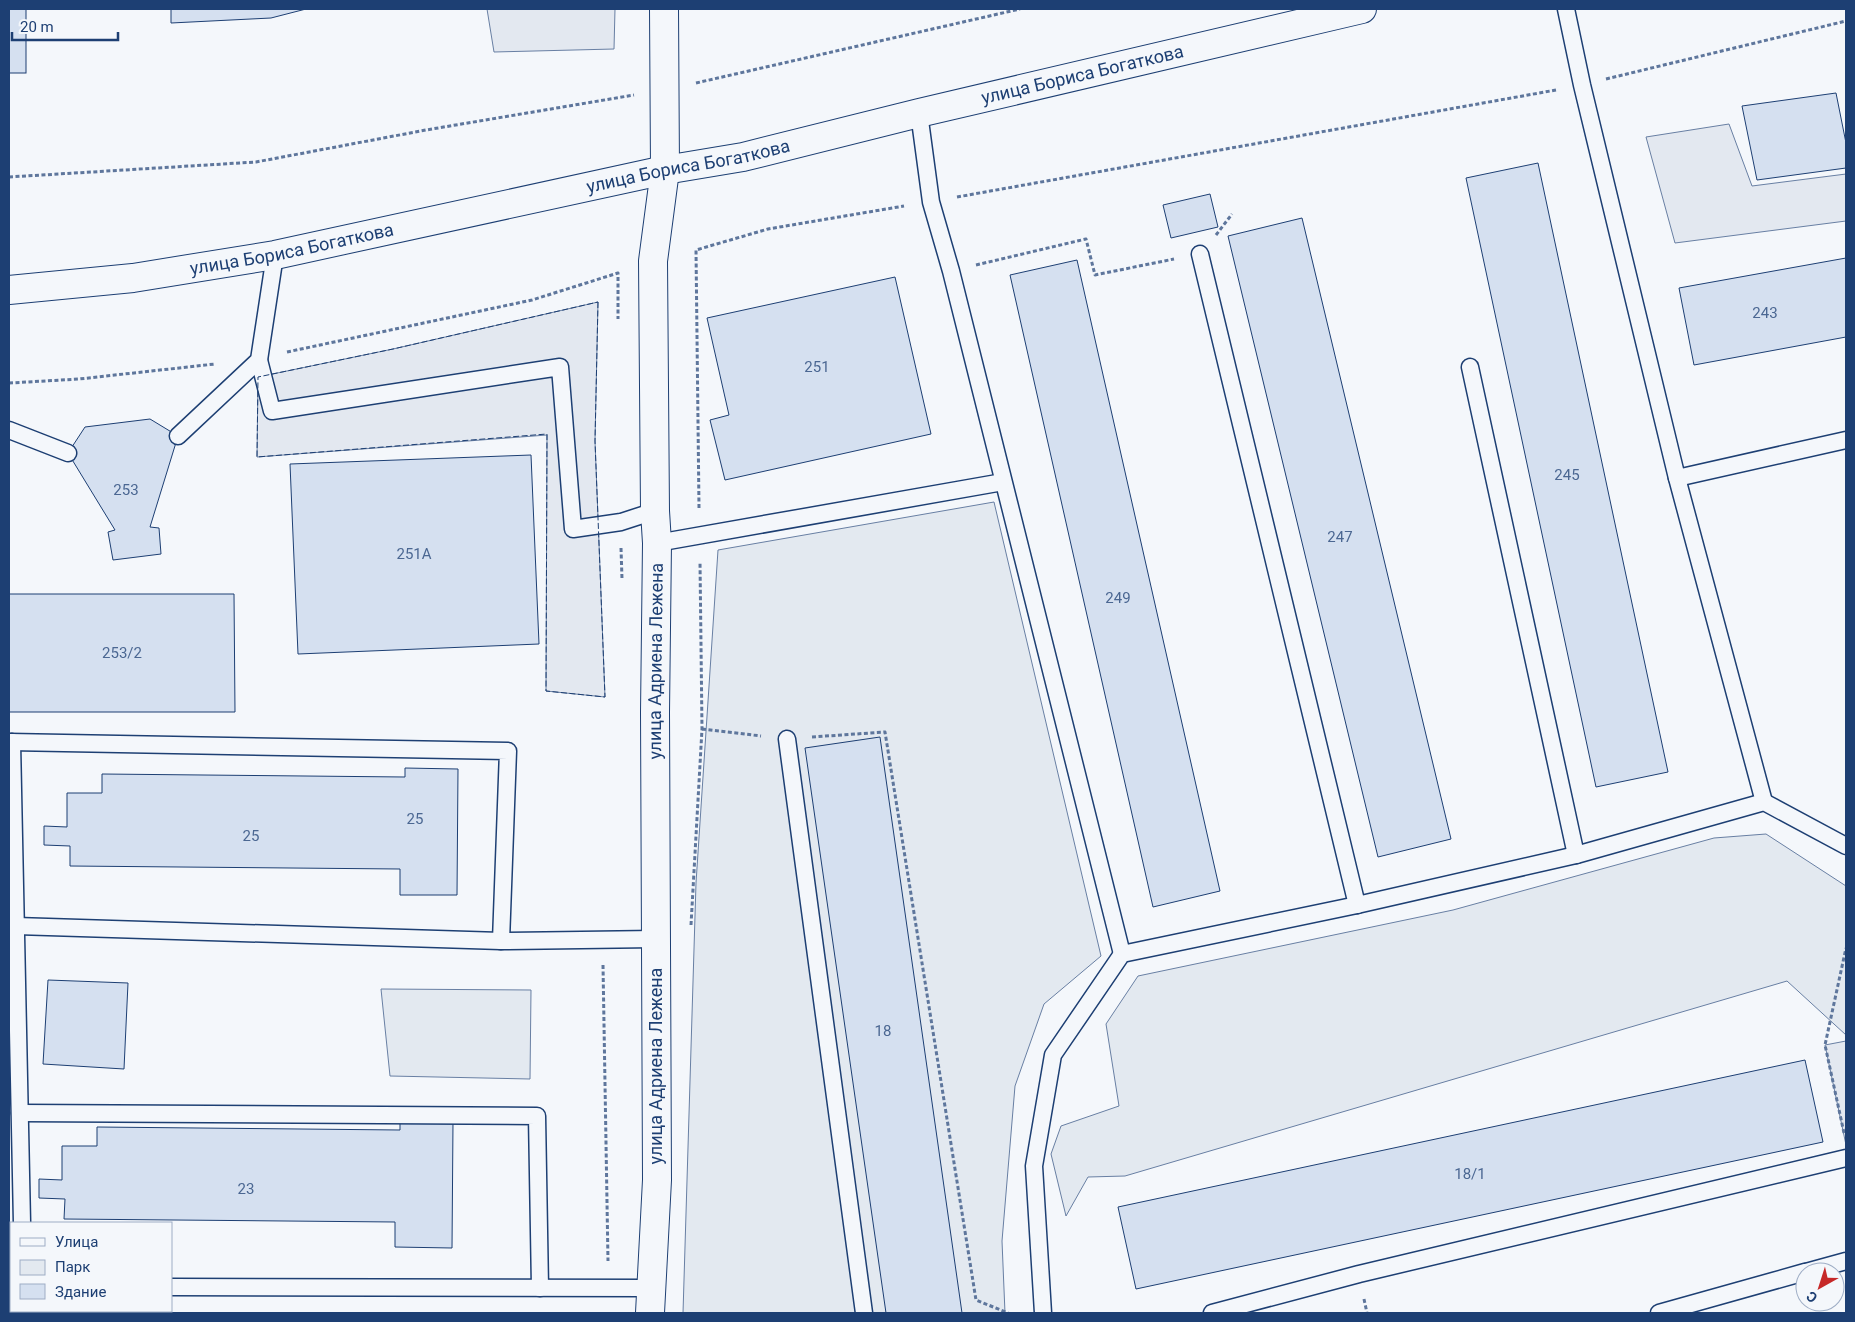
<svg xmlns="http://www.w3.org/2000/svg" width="1855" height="1322" font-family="Roboto,sans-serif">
<rect width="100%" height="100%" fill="#f4f7fb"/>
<g fill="#e3e9f0" stroke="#687fa3">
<path d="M994,502L1101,956L1044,1004L1015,1086L1002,1241L1005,1313H683L696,883L718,550Z"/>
<path d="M1766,834L1846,886V1035L1787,981L1125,1176L1088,1177L1066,1216L1051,1154L1061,1126L1119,1106L1106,1024L1138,976L1453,910L1714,838Z"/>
<path d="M381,989L531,990L530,1079L390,1076Z"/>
</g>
<g fill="#e3e8f0" stroke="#687fa3">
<path d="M487,9H615L614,49L494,52Z"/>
<path d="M1729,124L1752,186L1846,174V221L1675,243L1646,137Z"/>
<path d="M598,302L595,441L605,697L546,691L547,435L257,457L258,377L393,349Z"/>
<path d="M1846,1041V1145L1825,1045Z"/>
</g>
<g fill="#d5e0f0" stroke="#1d3f73">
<rect x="9" y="9" width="17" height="64"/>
<path d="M171,9H306L271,18L171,23Z"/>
<path d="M1836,93L1846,143V168L1757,180L1742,106Z"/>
<path d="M1538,163L1668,772L1596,787L1466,178Z"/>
<path d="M1210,194L1218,227L1171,238L1163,205Z"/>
<path d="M1302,218L1451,839L1378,857L1228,236Z"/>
<path d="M1846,258V337L1694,365L1679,288Z"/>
<path d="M1077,260L1220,891L1153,907L1010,275Z"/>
<path d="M895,277L931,434L725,480L710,420L729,415L707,318Z"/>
<path d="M150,419L178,436L150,527L159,528L161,554L113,560L108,532L115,530L68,453L85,427Z"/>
<path d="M531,455L539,644L298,654L290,464Z"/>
<path d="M9,594H234L235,712H9Z"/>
<path d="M880,737L962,1313H886L805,748Z"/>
<path d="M405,768L458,769L457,895H400V869L70,866V846L44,845V826L67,827V793H102V774L405,777Z"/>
<path d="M48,980L128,983L124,1069L43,1064Z"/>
<path d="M1805,1060L1823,1142L1136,1289L1118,1207Z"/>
<path d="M400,1121L453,1122L452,1248L395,1247V1222L64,1219L65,1199L39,1198V1179L62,1180V1146H97V1127L400,1130Z"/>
</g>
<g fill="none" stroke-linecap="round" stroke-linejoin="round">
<defs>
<g id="service">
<path d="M1566,9L1582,85L1677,478L1764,802"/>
<path d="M919,113L931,202L951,271L1122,954"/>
<path d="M1200,254L1357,905"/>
<path d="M259,360L272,411L560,367L573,529L621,522L655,511"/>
<path d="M1470,367L1576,855"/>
<path d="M9,430L68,453"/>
<path d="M178,436L259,360L275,255"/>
<path d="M1677,478L1846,440"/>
<path d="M657,543L1003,482"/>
<path d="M787,739L864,1313"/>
<path d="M9,742L508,751L501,941"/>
<path d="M12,742L22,1223"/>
<path d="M16,926L501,941L655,939"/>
<path d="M20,1113L537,1116L540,1288"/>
<path d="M1806,1272L1846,1261"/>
<path d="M9,1287H11"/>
<path d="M171,1287L651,1288"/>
<path d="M25,1311V1313"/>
<path d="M1043,1313L1034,1166L1053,1055L1122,954L1357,905L1576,855L1764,802L1846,846"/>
<path d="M1212,1313L1359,1274L1846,1158"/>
<path d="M1659,1313L1805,1272"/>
</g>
<g id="tertiary">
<path id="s1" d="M650,1313L657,1180L655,712L657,543L655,511L653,261L665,170L664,9"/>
</g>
<g id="secondary">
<path id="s2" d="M9,290L133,278L275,255L665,170L743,157L919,113L1362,9"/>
</g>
</defs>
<use href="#service" stroke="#1d3f73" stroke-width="19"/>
<use href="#tertiary" stroke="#1d3f73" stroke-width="30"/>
<use href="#secondary" stroke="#1d3f73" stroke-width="30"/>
<g stroke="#5e769c" stroke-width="3" stroke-dasharray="4 2.5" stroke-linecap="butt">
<path d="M1606,79L1846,21"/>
<path d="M696,83L1020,9"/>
<path d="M9,177L256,162L426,130L634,95"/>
<path d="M957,197L1556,90"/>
<path d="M1216,235L1232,214"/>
<path d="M976,265L1086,239L1095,275L1174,259"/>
<path d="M287,352L532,300L618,273V319"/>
<path d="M9,383L79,379L215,364"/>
<path d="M699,508L696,250L768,229L904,206"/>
<path d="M621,548L622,579"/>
<path d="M702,729L761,736"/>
<path d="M812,737L885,732L976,1300L1008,1313"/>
<path d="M691,925L702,729L700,562"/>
<path d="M603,965L608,1261"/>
<path d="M1844,1133L1825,1045L1846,948"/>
<path d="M1364,1299L1367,1313"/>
</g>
<use href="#service" stroke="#f4f7fb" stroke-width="16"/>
<use href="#tertiary" stroke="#f4f7fb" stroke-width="28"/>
<use href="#secondary" stroke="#f4f7fb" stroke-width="28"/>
<path stroke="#1d3f73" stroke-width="1" stroke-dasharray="6 2.5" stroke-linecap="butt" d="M598,302L595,441L605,697L546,691L547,434L257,457L258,377L393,349Z"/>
</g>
<g text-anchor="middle" stroke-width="4" stroke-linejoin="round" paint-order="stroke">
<g font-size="15" fill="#4b6792">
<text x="1765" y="318">243</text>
<text x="817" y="372">251</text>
<text x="1567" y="480">245</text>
<text x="126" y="495">253</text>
<text x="1340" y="542">247</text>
<text x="414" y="559">251А</text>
<text x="1118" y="603">249</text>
<text x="122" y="658">253/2</text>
<text x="415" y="824">25</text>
<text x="251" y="841">25</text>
<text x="883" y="1036">18</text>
<text x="1470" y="1179">18/1</text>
<text x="246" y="1194">23</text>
</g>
<g font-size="18" fill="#1d3f73" stroke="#f4f7fb">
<text dy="6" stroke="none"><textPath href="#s2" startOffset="1096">улица Бориса Богаткова</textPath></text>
<text dy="6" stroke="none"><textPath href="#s2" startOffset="691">улица Бориса Богаткова</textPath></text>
<text dy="6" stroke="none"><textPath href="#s2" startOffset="286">улица Бориса Богаткова</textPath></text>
<text dy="6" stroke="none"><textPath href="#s1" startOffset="652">улица Адриена Лежена</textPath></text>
<text transform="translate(656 1066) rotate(-90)" y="6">улица Адриена Лежена</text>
</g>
</g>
<rect width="1855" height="1322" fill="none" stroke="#1d3f73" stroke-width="20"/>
<rect x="10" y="1222" width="162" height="90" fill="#f4f7fb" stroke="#9eadc5"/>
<rect x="20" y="1238" width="25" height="8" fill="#f4f7fb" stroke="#9eadc5"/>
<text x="55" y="1247" font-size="15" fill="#1d3f73">Улица</text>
<rect x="20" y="1260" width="25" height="15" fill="#e3e9f0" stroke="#9eadc5"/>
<text x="55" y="1272" font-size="15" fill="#1d3f73">Парк</text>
<rect x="20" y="1284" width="25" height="15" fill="#d5e0f0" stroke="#9eadc5"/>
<text x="55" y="1297" font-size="15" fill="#1d3f73">Здание</text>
<g transform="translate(1820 1287) rotate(219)"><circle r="24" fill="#f4f7fb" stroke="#9eadc5"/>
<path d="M0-4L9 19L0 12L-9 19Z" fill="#c62828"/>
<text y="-8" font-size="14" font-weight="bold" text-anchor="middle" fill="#1d3f73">С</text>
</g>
<path d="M12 32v8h106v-8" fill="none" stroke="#1d3f73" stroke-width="2.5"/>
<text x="20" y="32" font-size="15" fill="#1d3f73" stroke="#f4f7fb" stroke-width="4" paint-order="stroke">20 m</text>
</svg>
